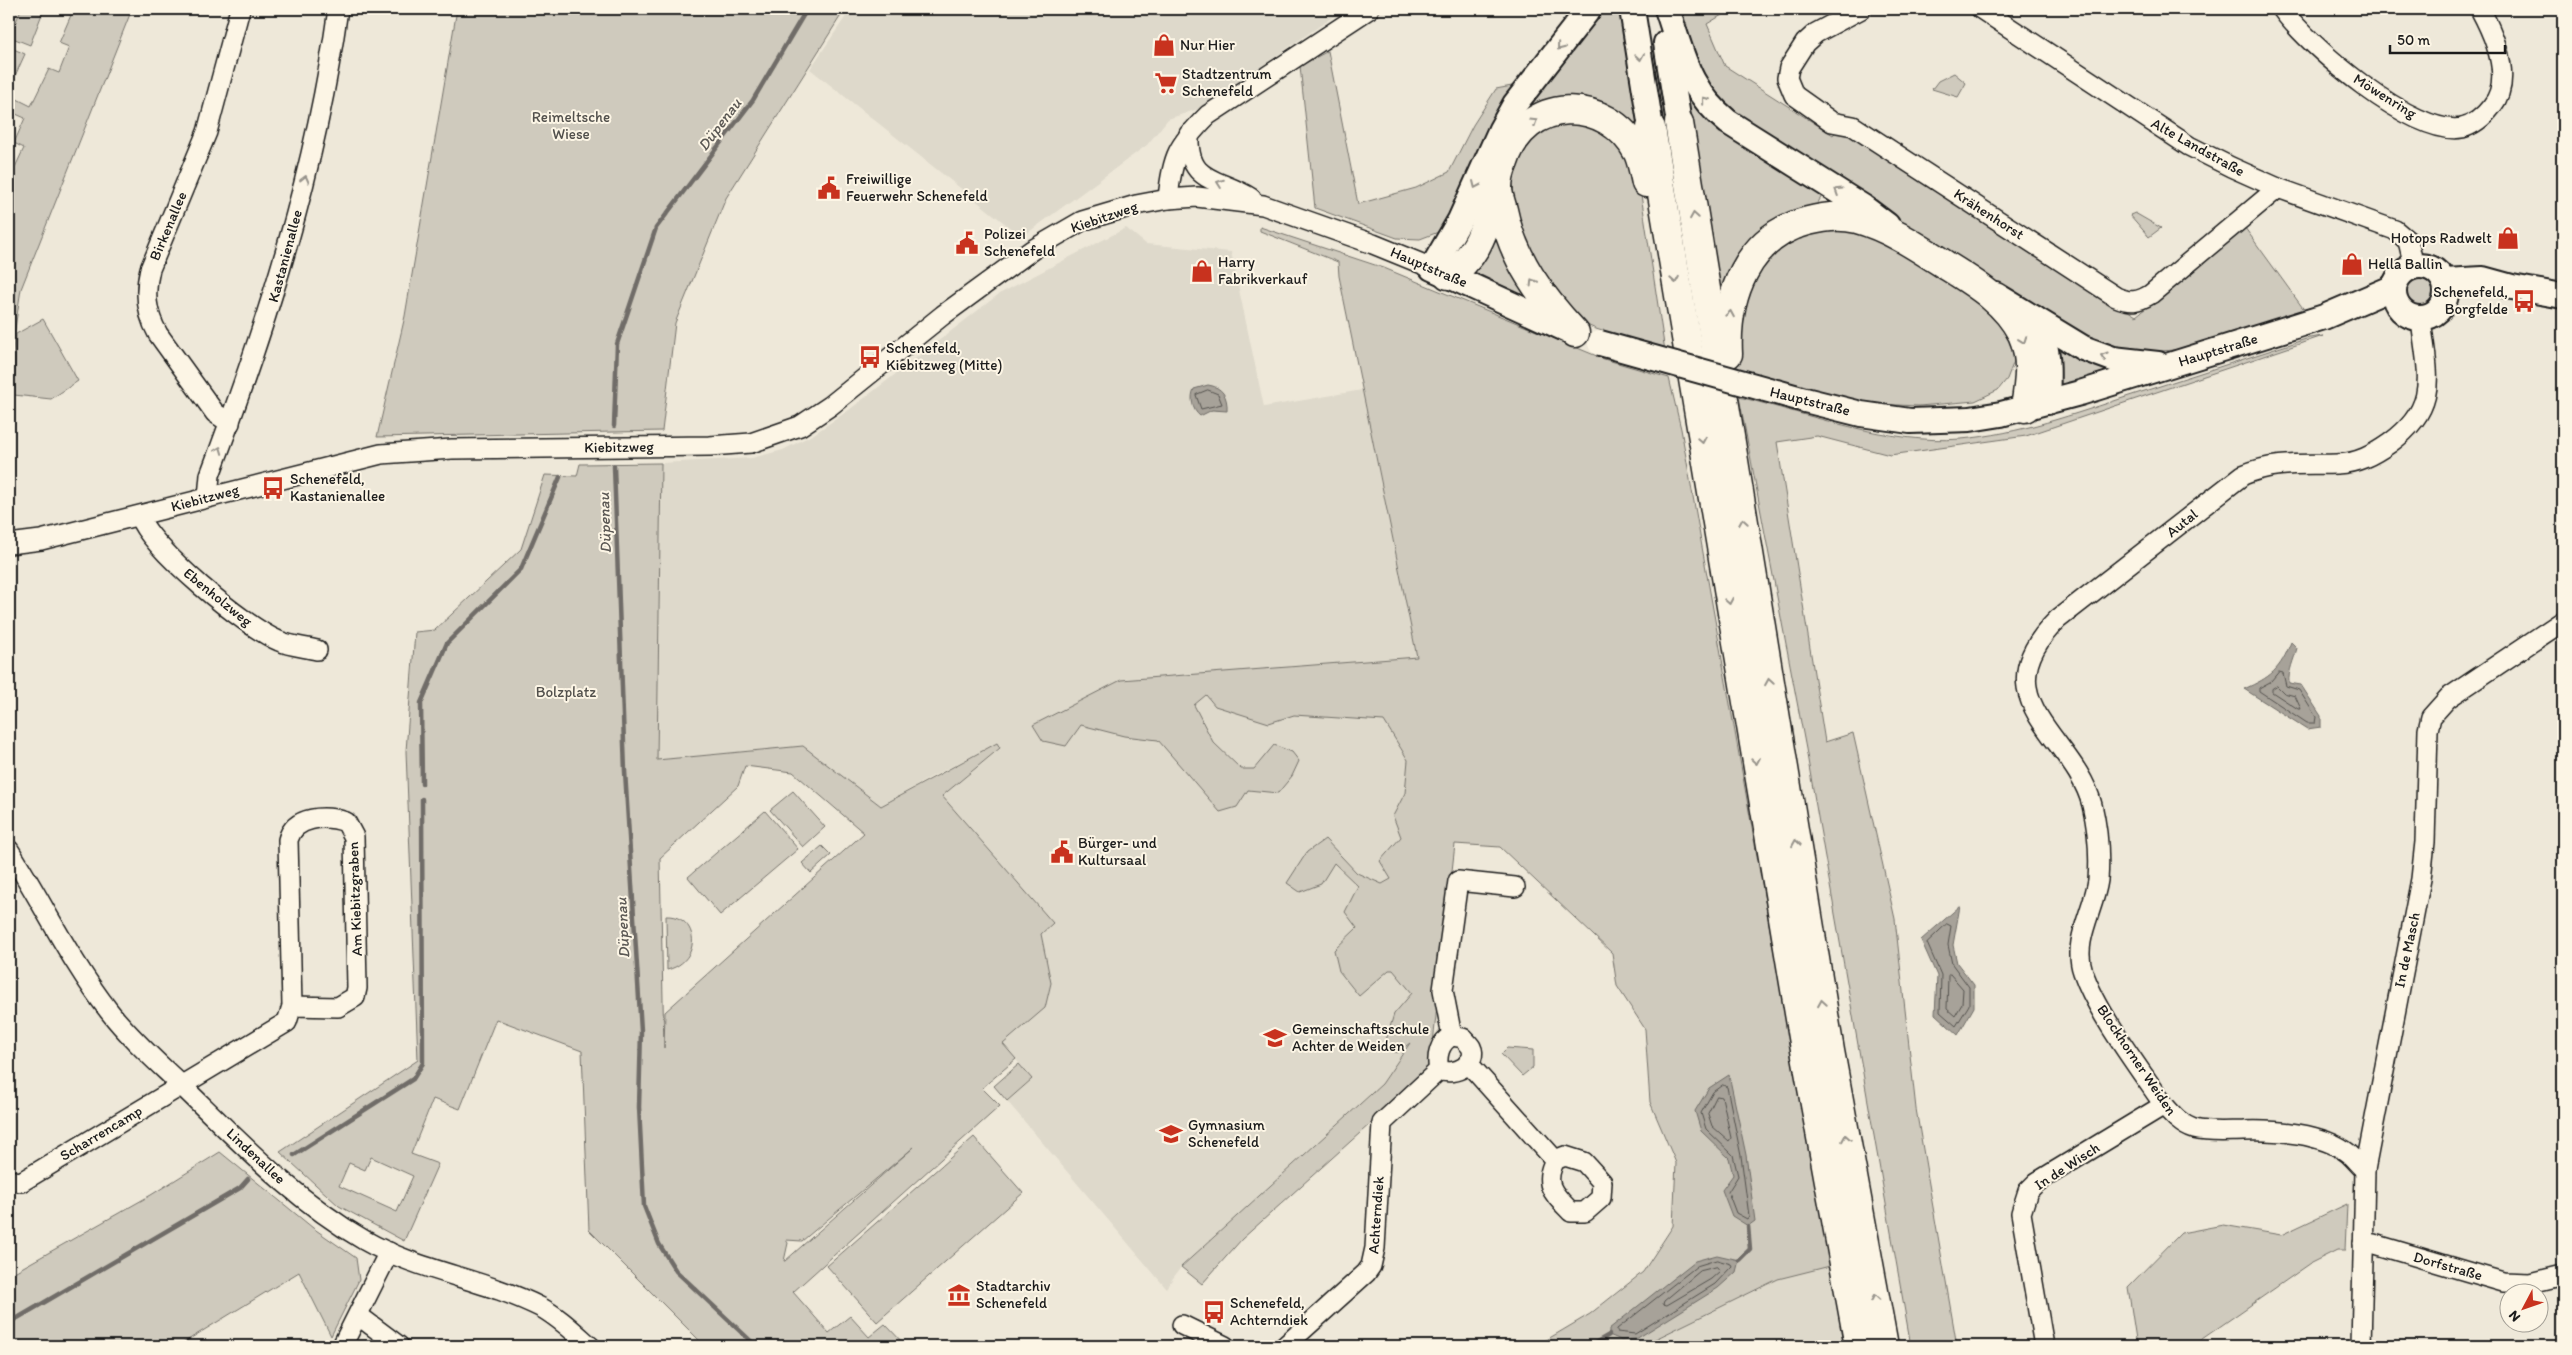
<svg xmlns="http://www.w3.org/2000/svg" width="2572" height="1355" font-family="Itim,sans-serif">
<rect width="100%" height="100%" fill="#eee8d9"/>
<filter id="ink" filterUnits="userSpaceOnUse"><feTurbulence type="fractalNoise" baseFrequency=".02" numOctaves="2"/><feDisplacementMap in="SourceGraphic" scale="10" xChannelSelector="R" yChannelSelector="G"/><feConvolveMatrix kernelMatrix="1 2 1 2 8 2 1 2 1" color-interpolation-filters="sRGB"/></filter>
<g filter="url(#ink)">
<g fill="#ded9cb">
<path d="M851,9H1344L1201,108L1168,119L1147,145L1022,237L810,69Z"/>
<path d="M1126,228L1146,244L1231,252L1264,407L1362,390L1417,657L1412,1040L1382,1084L1181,1267L1166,1288L1007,1101L1032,1079L1003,1044L1045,1007L1051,983L1041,934L1053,923L942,796L1000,749L997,743L931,777L881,806L802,746L657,760L661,463L752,458L783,450L814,434L849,410L999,294Z"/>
<path d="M1830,1266L1845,1346H1641L1778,1279Z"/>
</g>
<g fill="#cfcabd" stroke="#76736c" fill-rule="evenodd">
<path d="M21,9H44L30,45L10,37Z"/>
<path d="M54,9H132L21,289L14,335L11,398H9V180L24,148L14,143L25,118L9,111V95L31,106L49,69L59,73L69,47L59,43L71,15Z"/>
<path d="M457,9H845L726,198L675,323L662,431L377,437L405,316Z"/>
<path d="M1599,9H1622L1642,147L1631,129L1529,111L1527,108Z"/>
<path d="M1677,9H1732L1707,24L1725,66L1833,135L1839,128L2136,316L2245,228L2305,311C2239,333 2177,364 2106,346C2095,344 2085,337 2075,332L1733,118L1708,93Z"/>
<path d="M9,47L25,54L9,89Z"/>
<path d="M1328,51L1358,204L1416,188L1449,172L1473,125L1496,89L1517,85L1465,191L1441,231L1420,239L1397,238L1315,208L1300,66Z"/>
<path d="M1954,73L1966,83L1958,97L1932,89L1938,81Z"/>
<path d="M1681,75L1823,194L1816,206L1777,218L1741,253L1720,341Z"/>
<path d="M1574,117L1620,142L1641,195L1665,351L1596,329L1571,318L1523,255L1507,177L1525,139Z"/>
<path d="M2135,213L2161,228L2149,237L2130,215Z"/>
<path d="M1494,220L1533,301L1475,272Z"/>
<path d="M1260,227L1384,268L1604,359L1669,378L1681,429L1830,1266L1778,1279L1641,1346H1536L1590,1314L1643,1272L1673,1226L1676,1163L1650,1102L1645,1029L1617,986L1612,953L1500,847L1455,844L1430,1070L1242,1239L1202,1284L1181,1267L1382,1084L1410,1043L1397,1053L1384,1047L1394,1014L1412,993L1393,970H1389L1359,996L1339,971L1334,950L1357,928L1345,912L1358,886L1334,863L1321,884L1300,892L1287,883L1307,852L1325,839L1357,873L1382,884L1391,879L1380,861L1401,837L1393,816L1405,793L1408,760L1384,721L1294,715L1269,723L1215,706L1206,695L1194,705L1213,742L1241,769H1254L1274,745L1292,752L1299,761L1292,776L1278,793L1248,790L1237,807L1220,812L1158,740L1124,736L1081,725L1066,746L1043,741L1033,725L1121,680L1417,657L1339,276L1338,262L1260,231Z"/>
<path d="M1834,228L1863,232L1972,291L2003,320L2016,356L2007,379L1998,390L1975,401L1919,406L1876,404L1843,398L1737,370V340L1745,301L1765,259L1803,236Z"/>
<circle cx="2420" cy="291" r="16"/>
<path d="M43,319L78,381L51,399L14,395L16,334Z"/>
<path d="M2323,336L2026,436L1890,455L1817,436L1777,442L1825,742L1853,733L1895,919L1916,1109L1957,1346H1911L1806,749L1739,397C1809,414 1890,445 1961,439C2019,434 2075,414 2129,396C2189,377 2249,357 2309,338Z"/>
<path d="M2053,341L2112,369L2053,389Z"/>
<path d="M661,463L657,760L803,746L881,806L997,743L1000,748L942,796L1053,923L1041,934L1051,983L1045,1008L1003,1044L1016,1059L982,1088L1000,1106L793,1292L829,1333L850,1316L869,1337L885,1324L906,1346H705L589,1230L582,1051L496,1019L460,1109L433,1099L411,1154L438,1164L404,1241L339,1206L280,1152L418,1060L406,751L415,632L435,630L521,549L545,475L577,476L580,464ZM745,766L793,772L864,833L665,1012L664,1048L660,858L738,786ZM914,1147L785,1261H784L788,1243L786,1240L802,1241ZM371,1157L413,1176L397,1212L339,1186L349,1163L365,1170Z"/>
<path d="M793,791L825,827L803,847L770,810Z"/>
<path d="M765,811L798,849L720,915L688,877Z"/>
<path d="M822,846L831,855L811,873L802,863Z"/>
<path d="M666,916C699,915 703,961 667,970Z"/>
<path d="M1507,1048L1533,1050V1067L1522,1076L1501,1054Z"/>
<path d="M1019,1064L1032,1079L1007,1101L994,1086Z"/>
<path d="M974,1137L1023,1193L877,1322L827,1266Z"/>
<path d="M220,1152L313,1228L356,1258L359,1280L331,1336L299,1272L178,1346H9V1275L151,1195Z"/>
<path d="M2347,1204L2345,1250H2337L2311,1263L2192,1346H2137L2128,1287L2181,1233L2223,1225L2281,1235Z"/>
</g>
<g fill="#a7a299" stroke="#6f6c67">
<path d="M1208,385C1222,387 1228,396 1227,411L1212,410L1200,416C1192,410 1190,397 1194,389Z"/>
<path d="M2291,642L2297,648C2294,660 2288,671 2289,683L2301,685L2321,716V727L2307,729L2244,689C2271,677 2280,670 2291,642Z"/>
<path d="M1960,906L1953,945L1957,963L1974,985V1007L1958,1035L1935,1014L1937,976L1921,940Z"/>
<path d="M1729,1075L1746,1155L1755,1221L1748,1226L1732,1216L1722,1190L1733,1175L1729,1158L1701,1131L1695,1111L1709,1088Z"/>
<path d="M1717,1255L1739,1260L1736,1272L1718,1288L1636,1339L1621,1340L1609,1335V1329L1695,1261Z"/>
</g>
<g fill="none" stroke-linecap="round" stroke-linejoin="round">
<g stroke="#54524e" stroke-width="1">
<path d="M1208,390L1218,394L1222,404L1201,409L1196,395Z"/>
<path d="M2279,672L2283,673L2286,686L2299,690L2316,717L2315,723H2307L2259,691V688L2270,682Z"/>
<path d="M2277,686L2284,693L2295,696L2301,709H2298L2272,692V689Z"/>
<path d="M1947,924L1951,926L1948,945L1952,964L1969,987V1005L1956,1026L1940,1012L1941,975L1927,943Z"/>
<path d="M1950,974L1963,989L1962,1004L1955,1016L1947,1009L1948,976Z"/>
<path d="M1723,1085L1727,1087L1741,1156L1749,1216L1747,1219L1736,1213L1728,1192L1738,1176L1733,1155L1706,1129L1701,1113L1713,1092Z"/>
<path d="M1717,1096L1722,1097L1731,1138L1729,1141L1712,1126L1708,1114Z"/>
<path d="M1717,1260L1731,1264L1732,1266L1715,1284L1635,1334L1617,1332V1329L1697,1266Z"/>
<path d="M1717,1267L1720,1271L1711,1279L1667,1305L1663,1304L1664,1301L1700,1271Z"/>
</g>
<g stroke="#6f6c67" stroke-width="4.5">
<path d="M614,426L617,344L656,228L753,100L807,9"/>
<path d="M614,466L625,771L641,1031L639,1107L644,1206L659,1244L676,1271L756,1346"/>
<path d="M422,784L421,703L447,643L521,569L560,477"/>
<path d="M294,1155L413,1079L423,1063L422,799"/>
<path d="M1739,1260L1750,1249L1748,1226"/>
<path d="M9,1323L240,1188L248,1179"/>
<path d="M1590,1346L1609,1335"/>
</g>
<defs>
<g id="minor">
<path d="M1861,9L1816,33L1805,43L1789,68L1787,78L1794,95L1832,122L1853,126L2116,297C2130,303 2138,302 2151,294L2278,188"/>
<path d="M1981,9L2189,146L2231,167L2278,188L2395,230L2408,241L2414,266"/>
<path d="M2282,9C2308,46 2414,137 2462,128C2474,125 2485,115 2492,106C2514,79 2494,35 2480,9"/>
<path d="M1189,134C1187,184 1217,177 1251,198"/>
<path d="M1168,199C1172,156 1178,145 1208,115L1369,9"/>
<path d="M230,423L215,413L158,334C146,313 144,293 150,269L207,132L240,9"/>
<path d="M208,497L210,475C267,324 316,170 338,9"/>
<path d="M139,516C151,549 245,627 279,641C290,646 305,647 317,650"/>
<path d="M9,544L41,540L381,454L452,449L710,446L751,443L800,426L830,406L943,315L1032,250L1082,221L1136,205L1168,199L1197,197L1263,205L1373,244L1432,268"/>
<path d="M9,850C43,903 70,961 109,1011C130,1038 156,1061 180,1084C238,1140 293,1199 364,1240C418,1271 484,1279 540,1307C559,1317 574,1332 590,1346"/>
<path d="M1468,1063L1555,1160"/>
<path d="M1439,1070C1436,1057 1439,1042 1452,1036L1443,990L1458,881L1515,887"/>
<path d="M1439,1070C1455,1077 1479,1063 1471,1047C1469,1044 1465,1040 1463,1038L1452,1036"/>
<path d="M1565,1156L1584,1162L1602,1182L1601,1198L1585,1212H1571C1554,1194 1542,1185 1555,1160Z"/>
<path d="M2365,1170C2359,1165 2354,1158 2348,1153C2322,1133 2276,1130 2244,1131C2228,1131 2210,1133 2194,1129C2181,1125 2172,1114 2164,1105C2139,1068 2097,1013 2083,972C2072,941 2094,910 2098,880C2100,854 2098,830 2092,805C2075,736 1977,699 2058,619L2243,475C2276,461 2303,465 2337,464C2358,463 2373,455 2390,443C2441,406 2427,374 2421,319"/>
<path d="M9,1180L21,1182L287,1022L292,1006L288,840C294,816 325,815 346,822L354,837L357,988L355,997L338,1007L292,1006"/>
<path d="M2363,1243L2374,1244L2503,1282L2530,1283L2563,1275"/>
<path d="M359,1316L399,1346"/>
<path d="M1182,1325L1225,1346"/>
<path d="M342,1346L389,1252"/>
<path d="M1285,1346L1366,1273L1371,1266L1375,1248L1382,1123L1439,1070"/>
<path d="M2044,1346L2021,1213L2028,1191L2037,1182L2164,1105"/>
<path d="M2361,1346L2365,1170L2421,879L2425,842L2428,730L2431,717L2448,698L2563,621"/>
</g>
<g id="major">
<path d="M1632,9L1651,128"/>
<path d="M1667,9C1683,55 1687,89 1728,122L1863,207L1887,225"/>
<path d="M1666,43L1679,123"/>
<circle cx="2420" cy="292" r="26"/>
<path d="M2444,281L2483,279L2512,287L2563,296"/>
<path d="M1996,295L2083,348L2113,359L2158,364"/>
<path d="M2034,318C2051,345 2048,372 2047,402"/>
<path d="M1572,332L1432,268L1460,220L1501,129L1515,104L1589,9"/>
<path d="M1805,400L1861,414L1910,421L1970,419L2001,414L2080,393L2324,317L2394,287"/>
</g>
<g id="highway">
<path d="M1679,123L1830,1051L1884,1346"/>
<path d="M1651,128L1806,1055L1859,1346"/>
<path d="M1448,275C1482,254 1485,223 1498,188"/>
<path d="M1575,333C1541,297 1513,259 1503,210C1501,203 1498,195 1498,188C1498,179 1501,169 1504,162C1525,95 1607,94 1638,153C1642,162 1644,174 1646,183"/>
<path d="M1728,354C1725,297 1747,236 1808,221C1823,217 1841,215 1857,219C1890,228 1919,248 1947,266C1976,284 2006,302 2022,334C2033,358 2029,383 2025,408"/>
</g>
</defs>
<use href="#minor" stroke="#1c1c1c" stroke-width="22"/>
<use href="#major" stroke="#1c1c1c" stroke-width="28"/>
<use href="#highway" stroke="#1c1c1c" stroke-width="31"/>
<use href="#minor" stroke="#fcf5e5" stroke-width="19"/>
<use href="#major" stroke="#fcf5e5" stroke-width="24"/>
<use href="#highway" stroke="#fcf5e5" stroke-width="28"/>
<defs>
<path id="major-bridge" d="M1600,343L1805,400"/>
</defs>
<use href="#major-bridge" stroke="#1c1c1c" stroke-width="28" stroke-linecap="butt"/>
<use href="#major-bridge" stroke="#fcf5e5" stroke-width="24"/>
</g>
<defs><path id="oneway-chevron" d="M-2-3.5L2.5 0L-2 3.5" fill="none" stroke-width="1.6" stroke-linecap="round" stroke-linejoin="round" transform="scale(1.25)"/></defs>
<g stroke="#97938b">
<use href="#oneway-chevron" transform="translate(1560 47) rotate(129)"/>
<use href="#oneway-chevron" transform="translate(1640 57) rotate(81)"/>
<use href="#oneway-chevron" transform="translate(1705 100) rotate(-129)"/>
<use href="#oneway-chevron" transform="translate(1534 122) rotate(-32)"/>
<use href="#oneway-chevron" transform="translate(305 179) rotate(-76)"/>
<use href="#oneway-chevron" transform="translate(1220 183) rotate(-160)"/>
<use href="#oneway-chevron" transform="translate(1476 185) rotate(114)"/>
<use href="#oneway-chevron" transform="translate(1838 191) rotate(-148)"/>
<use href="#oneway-chevron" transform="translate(1694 216) rotate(-99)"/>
<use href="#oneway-chevron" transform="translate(1675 280) rotate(80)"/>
<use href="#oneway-chevron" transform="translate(1533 282) rotate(-122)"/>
<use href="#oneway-chevron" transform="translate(1730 314) rotate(-80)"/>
<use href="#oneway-chevron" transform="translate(2023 340) rotate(70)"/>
<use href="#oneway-chevron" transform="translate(2104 356) rotate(-163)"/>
<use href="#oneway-chevron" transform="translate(1702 440) rotate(80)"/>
<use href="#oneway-chevron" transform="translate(219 450) rotate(-69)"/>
<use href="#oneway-chevron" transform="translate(1743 522) rotate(-99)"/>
<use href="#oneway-chevron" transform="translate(1729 601) rotate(80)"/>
<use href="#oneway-chevron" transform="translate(1769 682) rotate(-99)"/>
<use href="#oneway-chevron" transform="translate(1756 761) rotate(80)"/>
<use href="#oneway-chevron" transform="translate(1796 843) rotate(-99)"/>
<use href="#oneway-chevron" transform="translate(1822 1003) rotate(-99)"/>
<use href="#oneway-chevron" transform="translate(1846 1138) rotate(-100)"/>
<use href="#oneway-chevron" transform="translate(1875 1298) rotate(-100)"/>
</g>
</g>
<defs>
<symbol id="shop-bare" viewBox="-9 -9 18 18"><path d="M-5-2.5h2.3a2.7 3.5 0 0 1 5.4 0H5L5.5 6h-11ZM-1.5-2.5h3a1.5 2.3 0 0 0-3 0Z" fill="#c8321e" stroke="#fcf5e5" stroke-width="2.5" paint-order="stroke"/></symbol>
<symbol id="supermarket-bare" viewBox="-9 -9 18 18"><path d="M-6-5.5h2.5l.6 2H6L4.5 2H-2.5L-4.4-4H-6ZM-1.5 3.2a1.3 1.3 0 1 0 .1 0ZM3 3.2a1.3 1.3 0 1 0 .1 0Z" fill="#c8321e" stroke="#fcf5e5" stroke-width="2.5" paint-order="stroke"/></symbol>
<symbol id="civic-bare" viewBox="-9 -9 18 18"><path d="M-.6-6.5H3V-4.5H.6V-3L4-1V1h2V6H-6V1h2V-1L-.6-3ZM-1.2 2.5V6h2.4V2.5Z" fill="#c8321e" stroke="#fcf5e5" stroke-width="2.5" paint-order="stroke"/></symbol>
<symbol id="bus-bare" viewBox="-9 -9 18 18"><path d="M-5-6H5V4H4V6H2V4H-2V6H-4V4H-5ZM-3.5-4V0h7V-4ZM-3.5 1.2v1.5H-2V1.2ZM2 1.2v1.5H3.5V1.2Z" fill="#c8321e" stroke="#fcf5e5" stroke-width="2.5" paint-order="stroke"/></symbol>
<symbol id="school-bare" viewBox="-9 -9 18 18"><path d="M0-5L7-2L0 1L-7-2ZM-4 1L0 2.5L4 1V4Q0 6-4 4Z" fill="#c8321e" stroke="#fcf5e5" stroke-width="2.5" paint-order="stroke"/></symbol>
<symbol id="museum-bare" viewBox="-9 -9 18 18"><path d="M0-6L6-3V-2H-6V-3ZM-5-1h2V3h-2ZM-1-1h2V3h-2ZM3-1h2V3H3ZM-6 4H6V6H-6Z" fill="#c8321e" stroke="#fcf5e5" stroke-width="2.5" paint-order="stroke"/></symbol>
</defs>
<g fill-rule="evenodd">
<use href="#shop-bare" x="1148" y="29" width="32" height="32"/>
<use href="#supermarket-bare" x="1150" y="67" width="32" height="32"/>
<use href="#civic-bare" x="813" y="172" width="32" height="32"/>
<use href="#shop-bare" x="2492" y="222" width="32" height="32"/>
<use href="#civic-bare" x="951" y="227" width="32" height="32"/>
<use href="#shop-bare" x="2336" y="248" width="32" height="32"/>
<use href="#shop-bare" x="1186" y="255" width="32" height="32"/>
<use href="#bus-bare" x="2508" y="285" width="32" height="32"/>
<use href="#bus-bare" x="854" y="341" width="32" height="32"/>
<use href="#bus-bare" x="257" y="472" width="32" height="32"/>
<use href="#civic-bare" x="1046" y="836" width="32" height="32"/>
<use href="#school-bare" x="1259" y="1022" width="32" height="32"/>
<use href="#school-bare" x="1155" y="1118" width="32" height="32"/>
<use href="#museum-bare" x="943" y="1279" width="32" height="32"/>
<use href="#bus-bare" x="1198" y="1296" width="32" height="32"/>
</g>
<g text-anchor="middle" stroke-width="4" stroke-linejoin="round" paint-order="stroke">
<g font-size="15" fill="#1c1c1c" stroke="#fcf5e5" text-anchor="start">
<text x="1180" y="50">Nur Hier</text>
<text x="1182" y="79">Stadtzentrum<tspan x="1182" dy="17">Schenefeld</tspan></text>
<text x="846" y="184">Freiwillige<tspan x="846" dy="17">Feuerwehr Schenefeld</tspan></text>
<text x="984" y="239">Polizei<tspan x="984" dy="17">Schenefeld</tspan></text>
<text x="2492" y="243" text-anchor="end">Hotops Radwelt</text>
<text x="1218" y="267">Harry<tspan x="1218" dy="17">Fabrikverkauf</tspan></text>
<text x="2368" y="269">Hella Ballin</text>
<text x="2508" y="297" text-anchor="end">Schenefeld,<tspan x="2508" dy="17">Borgfelde</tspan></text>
<text x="886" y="353">Schenefeld,<tspan x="886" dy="17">Kiebitzweg (Mitte)</tspan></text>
<text x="290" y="484">Schenefeld,<tspan x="290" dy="17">Kastanienallee</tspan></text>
<text x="1078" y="848">Bürger- und<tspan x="1078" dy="17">Kultursaal</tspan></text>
<text x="1292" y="1034">Gemeinschaftsschule<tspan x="1292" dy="17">Achter de Weiden</tspan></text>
<text x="1188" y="1130">Gymnasium<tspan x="1188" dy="17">Schenefeld</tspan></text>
<text x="976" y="1291">Stadtarchiv<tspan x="976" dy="17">Schenefeld</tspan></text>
<text x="1230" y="1308">Schenefeld,<tspan x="1230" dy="17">Achterndiek</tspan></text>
</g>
<g font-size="15" fill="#1c1c1c" stroke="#fcf5e5">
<text transform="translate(2385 96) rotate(32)" y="5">Möwenring</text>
<text transform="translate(2198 147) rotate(29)" y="5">Alte Landstraße</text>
<text transform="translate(1989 214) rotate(33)" y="5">Krähenhorst</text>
<text transform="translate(1104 217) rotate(-19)" y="5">Kiebitzweg</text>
<text transform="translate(168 226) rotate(-67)" y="5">Birkenallee</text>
<text transform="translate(285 256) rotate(-75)" y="5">Kastanienallee</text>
<text transform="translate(1429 267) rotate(23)" y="5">Hauptstraße</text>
<text transform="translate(2218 350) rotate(-17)" y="5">Hauptstraße</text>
<text transform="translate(1810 401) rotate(14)" y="5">Hauptstraße</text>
<text transform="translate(619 447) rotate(-1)" y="5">Kiebitzweg</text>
<text transform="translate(205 498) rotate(-15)" y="5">Kiebitzweg</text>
<text transform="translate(2182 523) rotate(-39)" y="5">Autal</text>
<text transform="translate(218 597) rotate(39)" y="5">Ebenholzweg</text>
<text transform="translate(355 899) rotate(-92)" y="5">Am Kiebitzgraben</text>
<text transform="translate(2407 950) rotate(-78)" y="5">In de Masch</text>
<text transform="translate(2137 1060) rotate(56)" y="5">Blockhorner Weiden</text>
<text transform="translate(101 1133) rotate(-31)" y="5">Scharrencamp</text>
<text transform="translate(256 1156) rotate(43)" y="5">Lindenallee</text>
<text transform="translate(2067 1166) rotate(-33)" y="5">In de Wisch</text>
<text transform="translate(1376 1215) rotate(-86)" y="5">Achterndiek</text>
<text transform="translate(2448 1266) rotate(16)" y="5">Dorfstraße</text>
</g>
<g font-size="15" fill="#52504c" stroke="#fcf5e5">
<text x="571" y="122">Reimeltsche<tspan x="571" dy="17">Wiese</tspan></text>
<text x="566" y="697">Bolzplatz</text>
</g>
<g font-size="16" font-style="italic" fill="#5b5854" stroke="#fcf5e5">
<text transform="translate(719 124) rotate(-53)" y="6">Düpenau</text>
<text transform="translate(604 523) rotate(-92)" y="6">Düpenau</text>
<text transform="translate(622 928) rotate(-93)" y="6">Düpenau</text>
</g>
</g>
<rect width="2572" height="1355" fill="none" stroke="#fcf5e5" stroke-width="30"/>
<rect x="15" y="15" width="2542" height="1325" fill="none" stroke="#1c1c1c" stroke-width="2" filter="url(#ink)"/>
<g transform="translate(2524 1308) rotate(229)"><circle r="24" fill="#fcf5e5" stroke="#a29e95"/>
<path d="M0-4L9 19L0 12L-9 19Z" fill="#c8321e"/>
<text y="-8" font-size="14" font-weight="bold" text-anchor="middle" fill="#1c1c1c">N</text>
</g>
<path d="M2390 45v8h115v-8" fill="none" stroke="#1c1c1c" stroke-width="2.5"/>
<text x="2397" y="45" font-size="15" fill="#1c1c1c" stroke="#fcf5e5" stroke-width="4" paint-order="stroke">50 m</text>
</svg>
